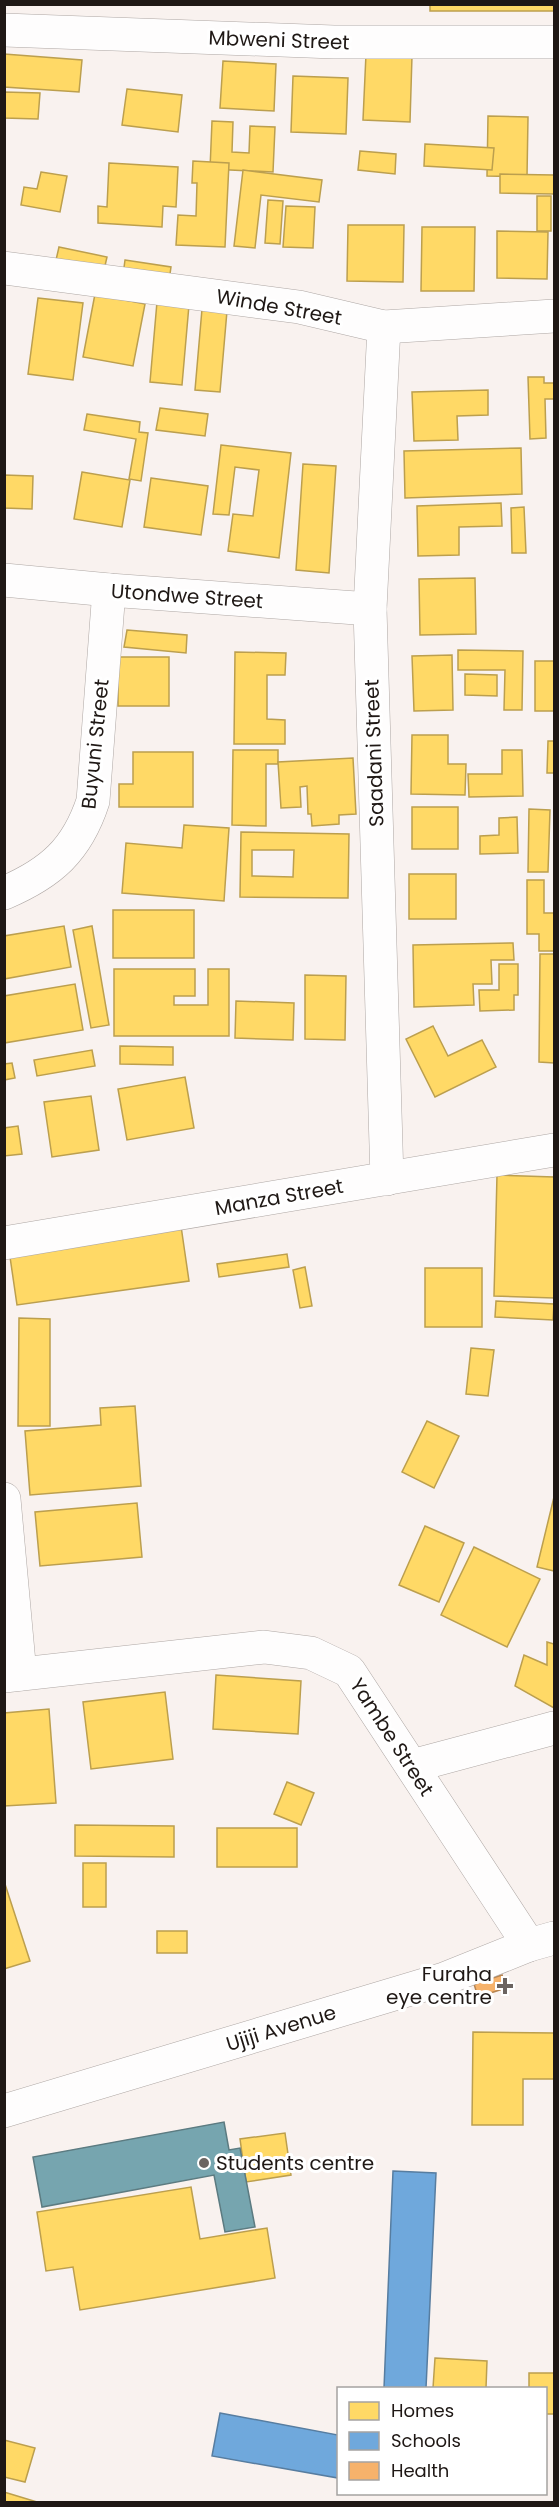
<svg xmlns="http://www.w3.org/2000/svg" width="559" height="2507" font-family="Poppins,sans-serif">
<rect width="100%" height="100%" fill="#f9f2ef"/>
<g fill="#ffd966" stroke="#bc9f4e" stroke-width="1.5" fill-rule="evenodd">
<rect x="430" y="4" width="124" height="7"/>
<path d="M4,54L82,60L79,92L4,87Z"/>
<path d="M366,54L412,56L410,122L363,120Z"/>
<path d="M223,61L276,64L274,111L220,108Z"/>
<path d="M293,76L348,78L346,134L291,132Z"/>
<path d="M127,89L182,95L178,132L122,125Z"/>
<path d="M4,92L40,93L38,119L4,118Z"/>
<path d="M488,116L528,117L527,177L487,176Z"/>
<path d="M212,121L233,122L232,152L249,153L250,126L275,127L273,172L210,169Z"/>
<path d="M425,144L494,148L492,170L424,166Z"/>
<path d="M360,151L396,154L395,174L358,170Z"/>
<path d="M193,161L229,163L225,247L176,245L178,215L196,216L197,183H192Z"/>
<path d="M109,163L178,167L176,207L163,206L162,227L98,223V206L107,207Z"/>
<path d="M243,170L322,180L319,202L261,195L255,248L234,246Z"/>
<path d="M41,172L67,176L60,212L21,205L24,187L37,189Z"/>
<path d="M500,174L554,175V194L500,193Z"/>
<rect x="537" y="196" width="14" height="35"/>
<path d="M268,200L283,201L280,244L265,243Z"/>
<path d="M286,206L315,207L313,248L283,247Z"/>
<path d="M348,225H404L403,282L347,281Z"/>
<path d="M422,227H475L474,291H421Z"/>
<path d="M497,231L548,232L547,279L497,278Z"/>
<path d="M59,247L107,257L104,270L56,260Z"/>
<path d="M125,260L171,267L169,281L123,275Z"/>
<path d="M95,294L145,304L133,366L83,357Z"/>
<path d="M38,298L83,303L73,380L28,374Z"/>
<path d="M157,302L189,305L182,385L150,382Z"/>
<path d="M202,309L227,311L220,392L195,390Z"/>
<path d="M528,377H544V383H554V399H545L546,438L530,439Z"/>
<path d="M488,390V415L457,416L458,440L414,441L412,392Z"/>
<path d="M160,408L208,414L205,436L156,430Z"/>
<path d="M87,414L140,422L139,432L148,433L141,481L129,479L136,439L84,430Z"/>
<path d="M221,445L291,453L279,558L228,551L233,514L253,516L259,470L235,467L229,515L213,514Z"/>
<path d="M521,448L522,494L405,498L404,451Z"/>
<path d="M303,464L336,466L329,573L296,570Z"/>
<path d="M82,472L130,480L122,527L74,519Z"/>
<path d="M4,475L33,476L32,509L4,508Z"/>
<path d="M151,478L208,486L201,535L144,527Z"/>
<path d="M501,503L502,526L459,527V555L418,556L417,506Z"/>
<path d="M524,507L526,553H512L511,508Z"/>
<path d="M475,578L476,634L420,635L419,579Z"/>
<path d="M127,630L187,635L186,653L124,647Z"/>
<path d="M458,650L523,651L522,710H504L505,670H458Z"/>
<path d="M235,652L286,653L285,675H267V719L285,720V744H234Z"/>
<path d="M452,655L453,710L414,711L412,656Z"/>
<rect x="118" y="657" width="51" height="49"/>
<rect x="535" y="661" width="19" height="50"/>
<path d="M465,674L497,675V696L465,695Z"/>
<path d="M412,735H448V764H466L465,795L411,794Z"/>
<path d="M548,741H554V794V773H547Z"/>
<path d="M233,750H278V764H266V826L232,825Z"/>
<path d="M502,750H522L523,796L469,797L468,774H502Z"/>
<path d="M133,752H193V807H119V784H133Z"/>
<path d="M353,758L356,814L339,815V824L312,826L311,814H308L307,786L300,787L301,807L281,808L278,762Z"/>
<rect x="412" y="807" width="46" height="42"/>
<path d="M529,809L550,810L548,872H528Z"/>
<path d="M517,817L518,853L480,854V836L499,835V818Z"/>
<path d="M184,825L229,828L224,901L122,893L126,843L182,848Z"/>
<path d="M241,832L349,834L348,898L240,897ZM252,850H294L293,877L252,876Z"/>
<rect x="409" y="874" width="47" height="45"/>
<path d="M527,880H544V913H554V951H539V934H527Z"/>
<rect x="113" y="910" width="81" height="48"/>
<path d="M64,926L71,967L4,979V936Z"/>
<path d="M92,926L109,1025L91,1028L73,930Z"/>
<path d="M513,943L514,960H491L492,984H473L474,1005L414,1007L413,945Z"/>
<path d="M540,954H554V1063L539,1062Z"/>
<path d="M499,964H518V995H514V1010L480,1011L479,990H499Z"/>
<path d="M114,969H195V996H174V1005H208V969H229V1036H114Z"/>
<path d="M305,975L346,976L345,1040L305,1039Z"/>
<path d="M75,984L83,1030L4,1043V996Z"/>
<path d="M236,1001L294,1003L293,1040L235,1038Z"/>
<path d="M433,1026L448,1056L482,1040L496,1067L435,1097L406,1039Z"/>
<path d="M120,1046L173,1047V1065L120,1064Z"/>
<path d="M92,1050L95,1066L37,1076L34,1060Z"/>
<path d="M12,1063L15,1078L4,1080V1064Z"/>
<path d="M185,1077L194,1128L127,1140L118,1089Z"/>
<path d="M91,1096L99,1150L52,1157L44,1102Z"/>
<path d="M18,1126L22,1154L4,1156V1128Z"/>
<path d="M497,1175L554,1177V1298L494,1296Z"/>
<path d="M181,1226L189,1281L17,1305L9,1250Z"/>
<path d="M287,1254L289,1267L219,1277L217,1264Z"/>
<path d="M305,1267L312,1306L300,1308L293,1270Z"/>
<rect x="425" y="1268" width="57" height="59"/>
<path d="M496,1301L554,1304L553,1320L495,1317Z"/>
<path d="M19,1318L50,1319V1426H18Z"/>
<path d="M471,1348L494,1350L488,1396L466,1394Z"/>
<path d="M135,1406L141,1486L30,1495L25,1431L101,1425L100,1408Z"/>
<path d="M427,1421L459,1436L434,1488L402,1472Z"/>
<path d="M554,1497V1571L537,1567Z"/>
<path d="M137,1503L142,1557L40,1566L35,1512Z"/>
<path d="M425,1526L464,1543L439,1602L399,1585Z"/>
<path d="M474,1547L540,1579L507,1647L441,1615Z"/>
<path d="M547,1642L554,1644V1708L515,1686L524,1655L547,1665Z"/>
<path d="M216,1675L301,1681L298,1734L213,1729Z"/>
<path d="M165,1692L173,1759L91,1769L83,1702Z"/>
<path d="M49,1709L56,1803L4,1806V1713Z"/>
<path d="M287,1782L314,1793L301,1825L274,1814Z"/>
<path d="M75,1825L174,1826V1857L75,1856Z"/>
<rect x="217" y="1828" width="80" height="39"/>
<rect x="83" y="1863" width="23" height="44"/>
<path d="M4,1881L30,1961L4,1969Z"/>
<rect x="157" y="1931" width="30" height="22"/>
<path d="M473,2032L554,2033V2079H523V2125H472Z"/>
<path d="M285,2133L291,2175L246,2182L240,2139Z"/>
<path d="M191,2187L200,2239L267,2228L275,2278L80,2310L73,2267L46,2271L37,2212Z"/>
<path d="M435,2358L487,2361L486,2388H433Z"/>
<path d="M529,2373H554V2414H546V2388H529Z"/>
<path d="M4,2440L35,2448L25,2482L4,2477Z"/>
<path d="M4,2492L37,2502H4Z"/>
</g>
<g fill="#6fa8dc" stroke="#577da0" stroke-width="1.5">
<path d="M393,2171L436,2173L426,2388H384Z"/>
<path d="M220,2413L338,2435V2478L212,2456Z"/>
</g>
<path fill="#f6b26b" stroke="#b68451" stroke-width="1.5" d="M502,1975L506,1988L478,1997L474,1984Z"/>
<path fill="#76a5af" stroke="#5c7b81" stroke-width="1.5" d="M224,2122L229,2150L240,2148L255,2227L225,2232L214,2175L42,2207L33,2157Z"/>
<g fill="none" stroke-linecap="round" stroke-linejoin="round">
<defs>
<g id="minor">
<path d="M4,30L334,42H554"/>
<path d="M4,268L299,307L384,327L554,316"/>
<path d="M384,327L370,609L387,1179"/>
<path d="M4,580L109,590L370,609"/>
<path d="M4,893C51,873 77,850 93,801L109,590"/>
<path d="M4,1243L554,1150"/>
<path d="M4,1499L20,1674"/>
<path d="M4,1676L264,1647L311,1653L349,1671L529,1945"/>
<path d="M412,1766L554,1728"/>
</g>
<path id="highway" d="M4,2111L444,1979L529,1945L554,1938"/>
</defs>
<use href="#minor" stroke="#aea7a4" stroke-width="34"/>
<use href="#highway" stroke="#aea7a4" stroke-width="34"/>
<use href="#minor" stroke="#fefdfd" stroke-width="33"/>
<use href="#highway" stroke="#fefdfd" stroke-width="33"/>
</g>
<g fill="#6b6461" stroke="#fff" stroke-width="2">
<path d="M502 1977h6v6h6v6h-6v6h-6v-6h-6v-6h6z"/>
<circle cx="204" cy="2163" r="6"/>
</g>
<g text-anchor="middle" stroke-width="6" stroke-linejoin="round" paint-order="stroke">
<g font-size="20" fill="#1f1815" stroke="#fff">
<text transform="translate(279 40) rotate(2)" y="7">Mbweni Street</text>
<text transform="translate(279 307) rotate(10)" y="7">Winde Street</text>
<text transform="translate(187 596) rotate(4)" y="7">Utondwe Street</text>
<text transform="translate(95 744) rotate(-84)" y="7">Buyuni Street</text>
<text transform="translate(374 753) rotate(-92)" y="7">Saadani Street</text>
<text transform="translate(279 1197) rotate(-10)" y="7">Manza Street</text>
<text transform="translate(392 1737) rotate(57)" y="7">Yambe Street</text>
<text transform="translate(281 2028) rotate(-17)" y="7">Ujiji Avenue</text>
</g>
<g font-size="20" fill="#1f1815" stroke="#fff" text-anchor="end">
<text x="492" y="1981">Furaha<tspan x="492" dy="23">eye centre</tspan></text>
<text x="216" y="2170" text-anchor="start">Students centre</text>
</g>
</g>
<rect width="559" height="2507" fill="none" stroke="#1f1815" stroke-width="12"/>
<rect x="337" y="2387" width="210" height="108" fill="#ffffff" stroke="#a5a3a1" stroke-width="1.5"/>
<rect x="349" y="2402" width="30" height="18" fill="#ffd966" stroke="#a5a3a1" stroke-width="1.5"/>
<text x="391" y="2417" font-size="18" fill="#1f1815">Homes</text>
<rect x="349" y="2432" width="30" height="18" fill="#6fa8dc" stroke="#a5a3a1" stroke-width="1.5"/>
<text x="391" y="2447" font-size="18" fill="#1f1815">Schools</text>
<rect x="349" y="2462" width="30" height="18" fill="#f6b26b" stroke="#a5a3a1" stroke-width="1.5"/>
<text x="391" y="2477" font-size="18" fill="#1f1815">Health</text>
</svg>
